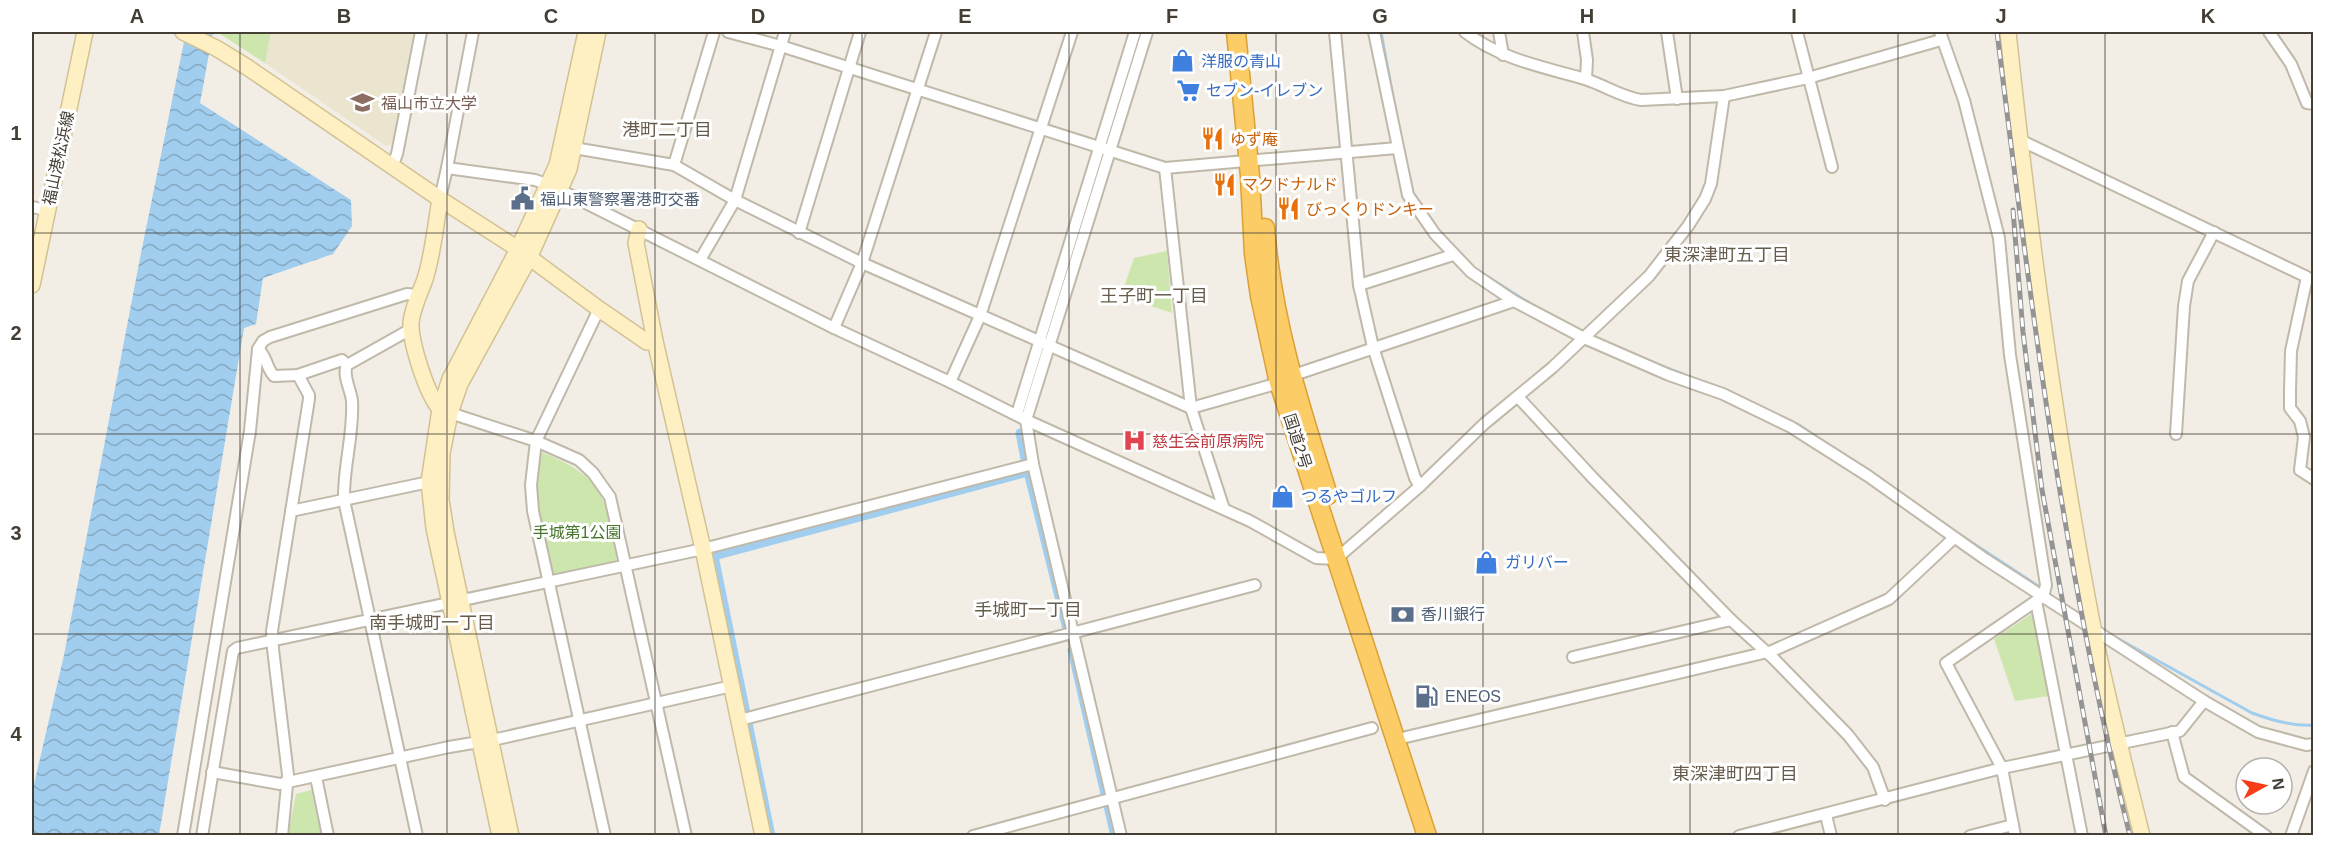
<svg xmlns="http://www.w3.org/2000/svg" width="2345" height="867" font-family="Helvetica,'Noto Sans JP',sans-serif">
<defs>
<pattern id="water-waves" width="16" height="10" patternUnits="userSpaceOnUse" patternTransform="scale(1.5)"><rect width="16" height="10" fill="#a1ceef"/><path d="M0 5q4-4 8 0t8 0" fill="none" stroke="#85a9c2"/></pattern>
</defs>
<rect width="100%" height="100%" fill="#f2eee5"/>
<path fill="#ebe4cf" d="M271,32H417L395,143L386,146L265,63Z"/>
<g fill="#cce6ad">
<path d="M217,32H271L265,63Z"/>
<path d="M1167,251L1172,313L1121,296L1134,258Z"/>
<path d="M541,452C605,477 606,498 617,561L553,575L536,495Z"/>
<path d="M2033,613L2049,696L2015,701L1994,639Z"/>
<path d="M311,790L321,835H288L296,794Z"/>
</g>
<path fill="url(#water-waves)" d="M186,32H213L200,103L351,200L352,226L333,254L263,278L256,324L244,328L159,835L32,836V793L64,655L140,258Z"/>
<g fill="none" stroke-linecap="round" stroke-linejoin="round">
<g stroke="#a1ceef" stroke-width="3">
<path d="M1381,32L1397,118"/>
<path d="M1477,270L1537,308"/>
<path d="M1656,364L1683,374"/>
<path d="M1726,390L1799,425L1818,438"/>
<path d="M1962,536L2041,588"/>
<path d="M2115,637L2252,713C2271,720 2293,727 2314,725"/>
</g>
<g stroke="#a1ceef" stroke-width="9">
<path d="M1020,433L1025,459"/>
<path d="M1072,650L1105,794"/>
<path d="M1107,802L1115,836"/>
<path d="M771,836L714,556L1028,472L1067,629"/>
</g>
<defs>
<g id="street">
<path d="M728,32L781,46L1165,168L1397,148"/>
<path d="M1335,32L1359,285L1373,347L1415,478L1420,486"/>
<path d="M1374,32L1408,195L1435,234L1471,272L1514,301L1584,338L1669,375L1723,394L1791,427L1868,476L1985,559L2204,701L2258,732L2306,745L2314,744"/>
<path d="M1465,32C1500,59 1543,67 1585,79C1604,85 1621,97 1641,100L1724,96L1808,78L1941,40"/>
<path d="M1499,32L1503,55"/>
<path d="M1583,32L1587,60L1586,79"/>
<path d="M1667,32L1677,99"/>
<path d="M1797,32L1832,167"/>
<path d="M1940,32L1964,100L1999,238L2010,355L2046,585L2043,597L2036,601L2082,836"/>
<path d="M2269,32L2291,64L2307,103L2314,104"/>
<path d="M2020,140L2307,277L2291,351L2290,391V408L2300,421L2304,437L2300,470L2314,479"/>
<path d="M574,148L674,165L735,200L862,263L1191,408L1279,383"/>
<path d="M674,165L714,32"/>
<path d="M392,167L397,154L421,32"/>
<path d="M447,168L473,32"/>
<path d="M1165,168L1191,408L1224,509"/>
<path d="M560,190L834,328L950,382L1026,420L1250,521L1316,558L1336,559L1420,486L1484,424L1553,367L1649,276L1688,226L1705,199L1711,184L1724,96"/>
<path d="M440,199L447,168L535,180L549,185"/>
<path d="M32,207L47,210"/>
<path d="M799,233L860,32"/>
<path d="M700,260L735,200L785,32"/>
<path d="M1359,285L1453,255"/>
<path d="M599,309L536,441L531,485L533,511L605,836"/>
<path d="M834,328L862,263L936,32"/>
<path d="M258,349C267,356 266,368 274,376L298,375L342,360L347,365L411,329"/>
<path d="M347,365C342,375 351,390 352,401C354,434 343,467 344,500L417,836"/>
<path d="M1291,376L1514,301"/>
<path d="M950,382L980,316L1072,32"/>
<path d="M1518,397L1592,477L1731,620L1773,658L1848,735L1873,767L1885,800"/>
<path d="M444,411L536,441L579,460L593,473L610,497L686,836"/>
<path d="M1017,414L1135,32"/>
<path d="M2176,434L2184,306L2188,281L2214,232"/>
<path d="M291,511L429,482"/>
<path d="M1573,657L1731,620"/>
<path d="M740,720L1255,585"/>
<path d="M2172,732L2184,777L2266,836"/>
<path d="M1406,737L1772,651L1889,599L1954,538"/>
<path d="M212,772L280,784L288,782L449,747L497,739L732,686"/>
<path d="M316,777L328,836"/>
<path d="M1826,815L1831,836"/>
<path d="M183,836L250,431L258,349L263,341L270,337L407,294L417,295"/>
<path d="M202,836L233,651L237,648L703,549L1033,464"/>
<path d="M282,836L288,775L273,649L272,631L309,399V395L298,375"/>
<path d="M973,836L1372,728"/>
<path d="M1121,836L1033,464L1026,420L1147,32"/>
<path d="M1739,836L2002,768L2180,731L2204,701"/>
<path d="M1970,836L2013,825"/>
<path d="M2015,836L2002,768L1946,663L2036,601"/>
<path d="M2291,836L2314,771"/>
</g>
<g id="secondary">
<path d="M183,32L216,48L247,67L440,199L518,249L599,309L647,342L655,341"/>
<path d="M2008,32C2029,231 2055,431 2093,628C2107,698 2125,767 2142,836"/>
<path d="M440,199C436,222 432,261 424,282C419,295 413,307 411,322C410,342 427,395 440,409"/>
<path d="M639,229L636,243L655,341L703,549L763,836"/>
<path d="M32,285L85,32"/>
<path d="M500,836L434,528L429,482L440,409L450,379L518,249L557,165L586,32"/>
<path d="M511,836L446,532L441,500L442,453L450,413L460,384L529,258L569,169L598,32"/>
</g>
<g id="highway">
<path d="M1236,32L1250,176L1254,254L1260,296L1279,383L1427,836"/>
<path d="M1265,228C1272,320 1300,407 1328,495"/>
</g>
</defs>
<use href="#street" stroke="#c0b9aa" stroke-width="14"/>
<use href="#secondary" stroke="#d2c295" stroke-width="18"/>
<use href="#highway" stroke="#dba136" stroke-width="21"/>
<use href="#street" stroke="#fff" stroke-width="10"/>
<use href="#secondary" stroke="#fef0c3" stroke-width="15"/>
<use href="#highway" stroke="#fccc66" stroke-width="18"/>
<defs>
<g id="rail">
<path d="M1997,32C2030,301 2064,572 2130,836"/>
<path d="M2013,210L2023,332L2042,490L2106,836"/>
</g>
</defs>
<use href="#rail" stroke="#949494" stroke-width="5"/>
<use href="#rail" stroke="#fff" stroke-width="3" stroke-dasharray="9" stroke-linecap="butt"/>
</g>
<path fill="none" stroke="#443e34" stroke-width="1.5" stroke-opacity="0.55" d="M240,32V836M447,32V836M655,32V836M862,32V836M1069,32V836M1276,32V836M1483,32V836M1690,32V836M1898,32V836M2105,32V836M32,233H2314M32,434H2314M32,634H2314"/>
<defs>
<symbol id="shop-bare" viewBox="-9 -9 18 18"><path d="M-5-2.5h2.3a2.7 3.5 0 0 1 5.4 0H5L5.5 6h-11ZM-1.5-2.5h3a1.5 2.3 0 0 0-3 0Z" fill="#3f7fe0" stroke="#fff" stroke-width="2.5" paint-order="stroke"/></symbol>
<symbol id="supermarket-bare" viewBox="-9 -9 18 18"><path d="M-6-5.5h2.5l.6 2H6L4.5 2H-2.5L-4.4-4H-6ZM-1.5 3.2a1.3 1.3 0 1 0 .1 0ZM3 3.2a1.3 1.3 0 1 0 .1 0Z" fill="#3f7fe0" stroke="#fff" stroke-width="2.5" paint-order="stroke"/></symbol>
<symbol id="university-bare" viewBox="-9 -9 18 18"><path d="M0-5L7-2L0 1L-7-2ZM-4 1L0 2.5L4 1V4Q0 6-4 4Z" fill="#8d6e63" stroke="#fff" stroke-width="2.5" paint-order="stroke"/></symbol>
<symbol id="restaurant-bare" viewBox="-9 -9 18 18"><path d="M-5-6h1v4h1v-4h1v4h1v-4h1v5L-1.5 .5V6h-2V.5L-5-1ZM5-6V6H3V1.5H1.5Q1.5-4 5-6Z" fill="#e8710a" stroke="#fff" stroke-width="2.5" paint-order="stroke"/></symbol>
<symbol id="civic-bare" viewBox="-9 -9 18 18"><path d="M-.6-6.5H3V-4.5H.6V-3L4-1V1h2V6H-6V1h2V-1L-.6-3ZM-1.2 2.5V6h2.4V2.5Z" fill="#5c6f8a" stroke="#fff" stroke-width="2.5" paint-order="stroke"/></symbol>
<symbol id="hospital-bare" viewBox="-9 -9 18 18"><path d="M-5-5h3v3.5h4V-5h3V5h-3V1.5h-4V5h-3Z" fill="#e0444e" stroke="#fff" stroke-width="2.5" paint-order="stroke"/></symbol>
<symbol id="bank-bare" viewBox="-9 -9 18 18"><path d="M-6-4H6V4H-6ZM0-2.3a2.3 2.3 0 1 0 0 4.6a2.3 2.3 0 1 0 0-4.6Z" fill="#5c6f8a" stroke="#fff" stroke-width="2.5" paint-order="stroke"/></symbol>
<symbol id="fuel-bare" viewBox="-9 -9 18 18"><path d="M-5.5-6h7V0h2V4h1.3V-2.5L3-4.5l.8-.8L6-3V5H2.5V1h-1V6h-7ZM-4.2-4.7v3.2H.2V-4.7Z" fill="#5c6f8a" stroke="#fff" stroke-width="2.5" paint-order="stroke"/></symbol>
</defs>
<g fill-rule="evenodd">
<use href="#shop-bare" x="1166" y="44" width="33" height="33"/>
<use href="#supermarket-bare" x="1172" y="74" width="33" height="33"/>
<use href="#university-bare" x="346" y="86" width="33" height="33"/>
<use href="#restaurant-bare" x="1196" y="122" width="33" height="33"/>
<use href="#restaurant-bare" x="1208" y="168" width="33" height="33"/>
<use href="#civic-bare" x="506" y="182" width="33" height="33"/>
<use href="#restaurant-bare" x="1272" y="192" width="33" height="33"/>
<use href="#hospital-bare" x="1118" y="424" width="33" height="33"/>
<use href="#shop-bare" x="1266" y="480" width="33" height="33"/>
<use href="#shop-bare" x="1470" y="546" width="33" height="33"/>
<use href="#bank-bare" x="1386" y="598" width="33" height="33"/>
<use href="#fuel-bare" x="1410" y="680" width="33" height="33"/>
</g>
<g text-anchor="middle" stroke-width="6" stroke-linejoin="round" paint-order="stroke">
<g font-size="16" fill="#366cbe" stroke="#fff" text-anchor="start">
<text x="1201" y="67">洋服の青山</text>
<text x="1206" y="96">セブン-イレブン</text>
<text x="1301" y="502">つるやゴルフ</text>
<text x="1505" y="568">ガリバー</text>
</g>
<g font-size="16" fill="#785e54" stroke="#fff" text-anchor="start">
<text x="381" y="109">福山市立大学</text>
</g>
<g font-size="16" fill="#c56008" stroke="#fff" text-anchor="start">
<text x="1230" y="145">ゆず庵</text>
<text x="1242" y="190">マクドナルド</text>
<text x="1306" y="215">びっくりドンキー</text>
</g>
<g font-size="16" fill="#443e34" stroke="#fff">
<text transform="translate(58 158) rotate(-78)" y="6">福山港松浜線</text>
<text transform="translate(1298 441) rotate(72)" y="6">国道2号</text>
</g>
<g font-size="16" fill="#4e5e75" stroke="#fff" text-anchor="start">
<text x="540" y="205">福山東警察署港町交番</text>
<text x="1421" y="620">香川銀行</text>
<text x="1445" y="702">ENEOS</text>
</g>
<g font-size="16" fill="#be3a42" stroke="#fff" text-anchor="start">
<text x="1152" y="447">慈生会前原病院</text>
</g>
<g font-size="16" fill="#447529" stroke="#fff">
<text x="577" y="538">手城第1公園</text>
</g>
<g font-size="18" fill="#675c4c" stroke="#fff">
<text x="667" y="136">港町二丁目</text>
<text x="1727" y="261">東深津町五丁目</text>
<text x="1154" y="302">王子町一丁目</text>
<text x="1028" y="616">手城町一丁目</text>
<text x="432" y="629">南手城町一丁目</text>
<text x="1735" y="780">東深津町四丁目</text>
</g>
</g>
<rect width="2345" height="867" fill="none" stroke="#ffffff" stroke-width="66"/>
<g transform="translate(2264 786) rotate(82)"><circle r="28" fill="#ffffff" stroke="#b4b2ae" stroke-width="1.5"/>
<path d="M0-4.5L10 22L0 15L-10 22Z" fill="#f73c16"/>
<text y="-9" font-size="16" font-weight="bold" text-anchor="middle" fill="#443e34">N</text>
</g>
<rect x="33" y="33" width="2279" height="801" fill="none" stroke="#443e34" stroke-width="2"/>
<g font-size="20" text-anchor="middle" font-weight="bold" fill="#443e34">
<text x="137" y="23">A</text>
<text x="344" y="23">B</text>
<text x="551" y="23">C</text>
<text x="758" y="23">D</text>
<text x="965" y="23">E</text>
<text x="1172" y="23">F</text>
<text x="1380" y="23">G</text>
<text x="1587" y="23">H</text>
<text x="1794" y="23">I</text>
<text x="2001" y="23">J</text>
<text x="2208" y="23">K</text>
<text x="16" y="140">1</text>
<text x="16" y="340">2</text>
<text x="16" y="540">3</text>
<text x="16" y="741">4</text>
</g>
</svg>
